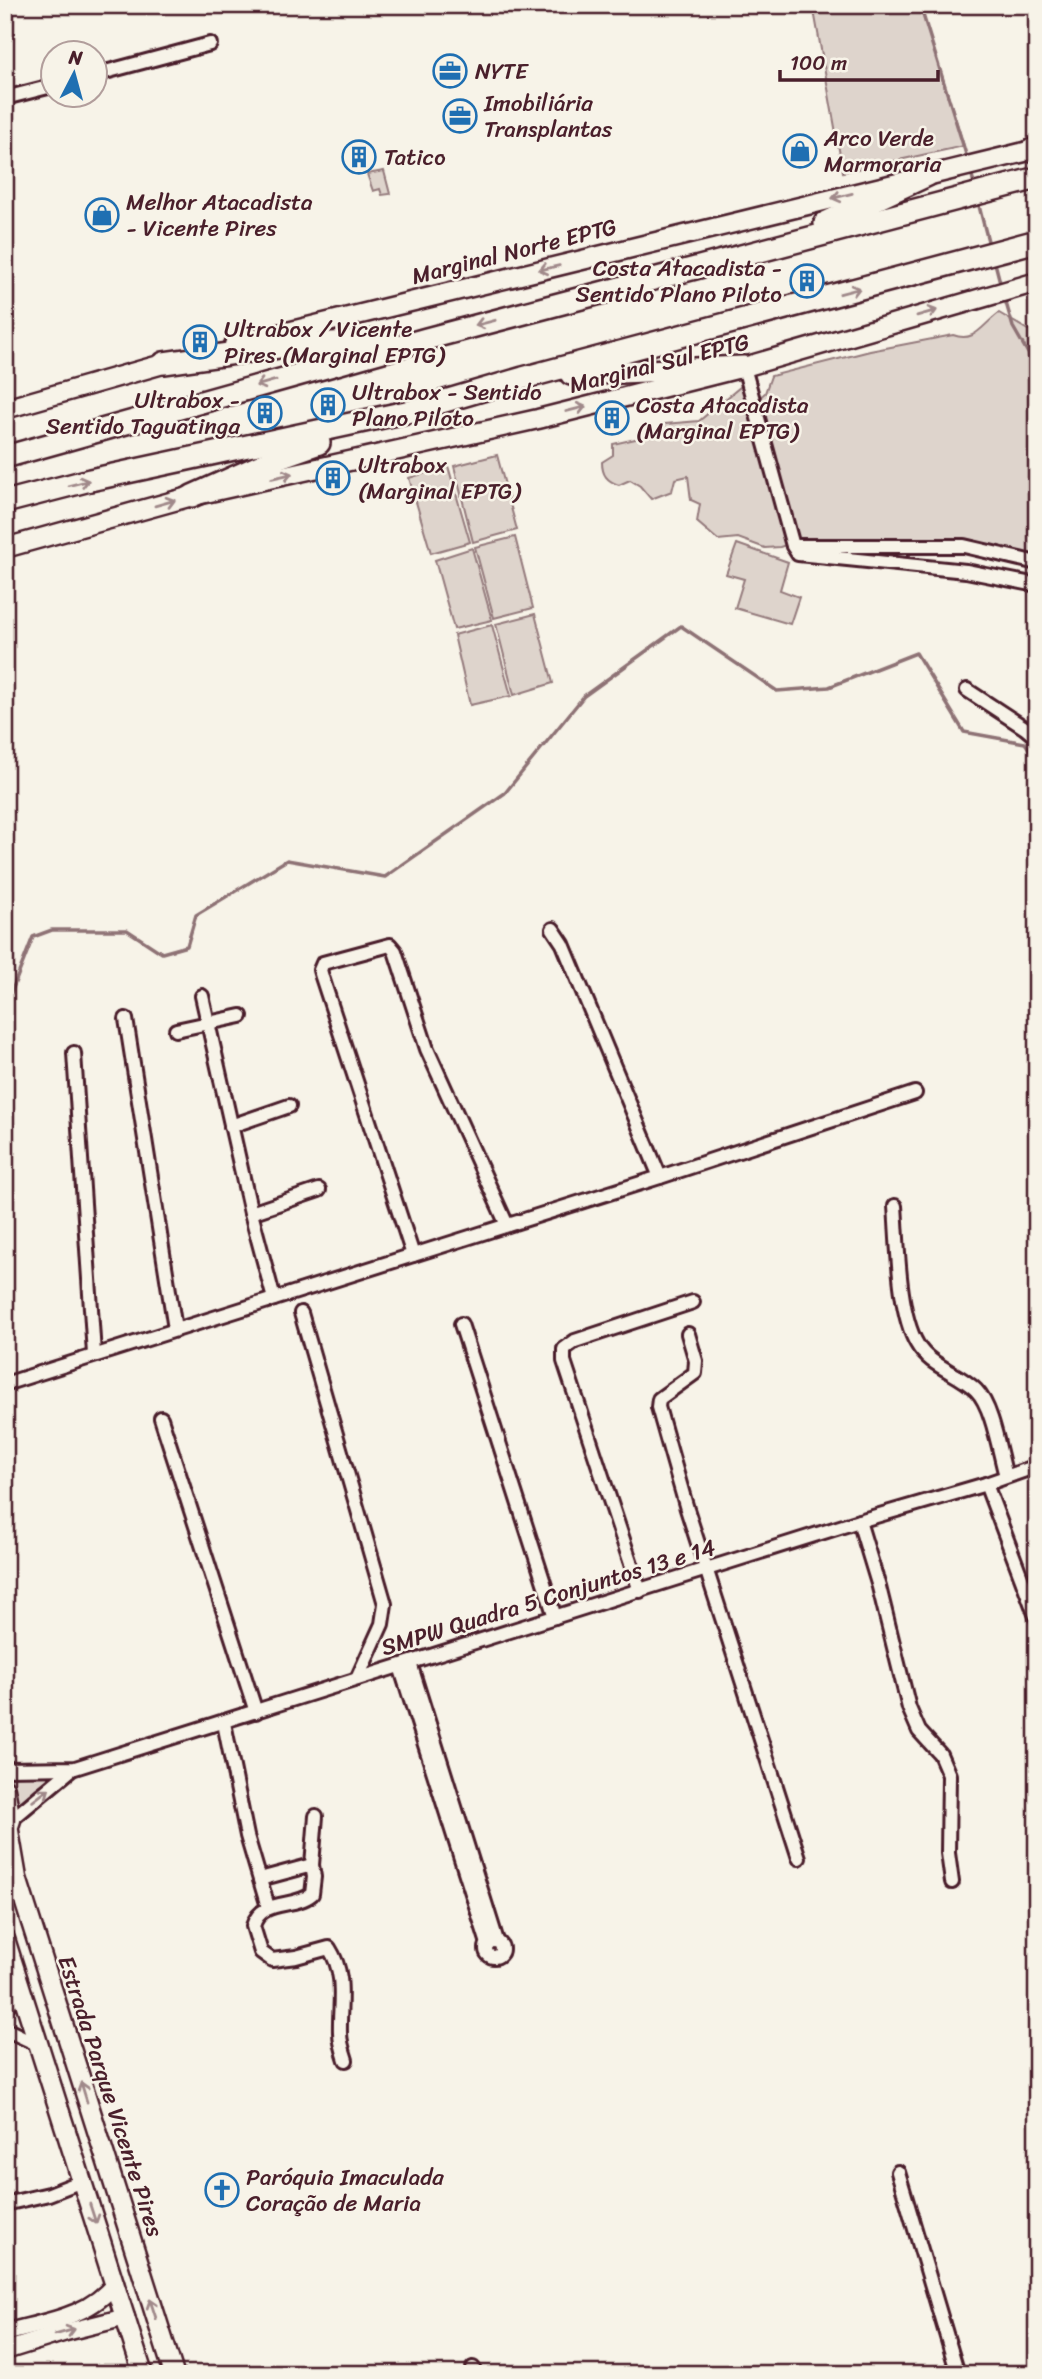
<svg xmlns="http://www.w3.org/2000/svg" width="1042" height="2379" font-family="Sriracha,sans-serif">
<rect width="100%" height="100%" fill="#f7f3e8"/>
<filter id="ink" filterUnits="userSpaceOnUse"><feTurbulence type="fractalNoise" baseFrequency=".0143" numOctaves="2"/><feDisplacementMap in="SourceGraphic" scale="14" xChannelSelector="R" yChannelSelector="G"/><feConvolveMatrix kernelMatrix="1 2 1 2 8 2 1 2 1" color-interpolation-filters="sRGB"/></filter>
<g filter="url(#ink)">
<g fill="#ded4cc" stroke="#947a7c" stroke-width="2">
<path d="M813,5H920L964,146L843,172Z"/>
<path d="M384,171L390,194L382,195L380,189L373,191L367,174Z"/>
<path d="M999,313L1028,330L1037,329V556L967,539L903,538L823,544L803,539L780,547L765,548L738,538L718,540L697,522L700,504L691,500L688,476L675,479L672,491L651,499L640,486L630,480L619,485C607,481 602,475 602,462L613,455V444L653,435L665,424L699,421L740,387L759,398L765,393L771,376L870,351L953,335C975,343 981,326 999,313Z"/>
<path d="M497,455L517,530L473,542L454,466Z"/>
<path d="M448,466L470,542L431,553L409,478Z"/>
<path d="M515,537L533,608L494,618L475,547Z"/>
<path d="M737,544L788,562L780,590L799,597L790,624L735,608L744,579L726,574Z"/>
<path d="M472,548L492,620L454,629L435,560Z"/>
<path d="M535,614L553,683L514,695L496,624Z"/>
<path d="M492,625L511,696L470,705L454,635Z"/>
<path d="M7,1770H64L36,1788L18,1804L14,1785Z"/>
</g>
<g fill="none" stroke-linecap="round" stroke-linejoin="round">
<g stroke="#8e7275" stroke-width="3.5">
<path d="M920,5L968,161"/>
<path d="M971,171L975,188"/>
<path d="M978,202L989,245"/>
<path d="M994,259L1001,286"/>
<path d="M1004,296L1013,327L1037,369"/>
<path d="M5,1008L33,937L52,930H127L162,953L187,946L196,915L287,860L385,877L505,793L584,696L681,626L777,691L829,687L916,653L964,732L1025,743L1037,760"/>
</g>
<defs>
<g id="street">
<path d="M94,75L210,44"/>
<path d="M5,98L52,86"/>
<path d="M744,367L793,546L798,554L966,571L1037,585"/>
<path d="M793,546H964L1037,563"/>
<path d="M967,690L1025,728L1037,738"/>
<path d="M553,929L563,944L660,1177"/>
<path d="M202,996L251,1213L274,1299"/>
<path d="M126,1019L175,1329"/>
<path d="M176,1030L241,1016"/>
<path d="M74,1053L94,1354"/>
<path d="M231,1126L289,1106"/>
<path d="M895,1206C898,1244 898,1312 917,1344C929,1366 959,1373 976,1390C993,1407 999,1452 1006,1476"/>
<path d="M251,1213L319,1190"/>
<path d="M413,1255L322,977L320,970L323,963L390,945L395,951L427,1049L507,1225"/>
<path d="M301,1313L385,1604L382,1624L357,1679"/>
<path d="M461,1324L555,1617"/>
<path d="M688,1334L696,1361L695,1373L659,1399L658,1407L687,1509L799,1858"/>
<path d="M5,1384L660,1177L915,1093"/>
<path d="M161,1418L256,1712"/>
<path d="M986,1484L1037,1619"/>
<path d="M859,1521L879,1587L909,1708L919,1731L940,1754L949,1775L948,1853L952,1882"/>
<path d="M640,1591L564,1361V1349L575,1341L693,1302"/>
<path d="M410,1663L497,1941"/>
<path d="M400,1666L488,1944"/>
<path d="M224,1723L247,1836L268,1907"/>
<path d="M5,1769L75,1768L859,1521L986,1484L1037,1466"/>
<path d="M316,1816L312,1865L314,1877L312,1894C294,1909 261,1898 253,1926L261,1952L272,1960L296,1957L329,1948C347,1976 339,2003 340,2033C340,2042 343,2051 346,2060"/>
<path d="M11,1820L72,1769"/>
<path d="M260,1879L312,1865"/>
<circle cx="494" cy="1949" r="8"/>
<path d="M5,2008L14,1998L19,1984"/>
<path d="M5,2029L37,2044"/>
<path d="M898,2172L958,2374"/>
<path d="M5,2204L49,2194L82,2181"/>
<path d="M473,2368L474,2374"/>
</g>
<g id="secondary">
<path d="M5,2333C44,2322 90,2317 115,2283"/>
<path d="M5,2351L66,2332L126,2317"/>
</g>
<g id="primary">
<path d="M234,345L1037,149"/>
<path d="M5,409L177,360"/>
<path d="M5,548L192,496L538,419L744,367L1037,282"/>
<path d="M5,1789L11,1820L5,1838"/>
<path d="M9,1831L17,1878L174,2374"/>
<path d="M5,1939L143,2374"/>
</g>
<g id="highway">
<path d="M1032,150H1037"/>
<path d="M825,223L928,175"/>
<path d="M164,363L293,345L389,340"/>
<path d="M571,374L744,367"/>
<path d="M5,457L426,339L1037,178"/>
<path d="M192,496L282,456L319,443"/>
<path d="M5,502L90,480L411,411L523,378L1037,241"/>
</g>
</defs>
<use href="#street" stroke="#4a1f2b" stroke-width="18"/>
<use href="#secondary" stroke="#4a1f2b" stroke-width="21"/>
<use href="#primary" stroke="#4a1f2b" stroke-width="23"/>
<use href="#highway" stroke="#4a1f2b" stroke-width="26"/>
<use href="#street" stroke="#f7f3e8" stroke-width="12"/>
<use href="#secondary" stroke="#f7f3e8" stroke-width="16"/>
<use href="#primary" stroke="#f7f3e8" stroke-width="18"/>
<use href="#highway" stroke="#f7f3e8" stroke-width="21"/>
</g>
<defs><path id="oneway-shaft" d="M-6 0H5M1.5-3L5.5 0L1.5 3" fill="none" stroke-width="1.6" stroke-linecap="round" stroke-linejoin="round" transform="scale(1.75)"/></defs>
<g stroke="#a0898a">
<use href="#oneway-shaft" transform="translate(842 196) rotate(166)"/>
<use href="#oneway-shaft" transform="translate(549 268) rotate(167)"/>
<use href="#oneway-shaft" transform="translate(850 291) rotate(-15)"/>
<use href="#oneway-shaft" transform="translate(927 313) rotate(-16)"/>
<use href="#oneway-shaft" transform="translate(485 323) rotate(165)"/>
<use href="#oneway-shaft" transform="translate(266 383) rotate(164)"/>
<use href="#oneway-shaft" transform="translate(576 409) rotate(-14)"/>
<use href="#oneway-shaft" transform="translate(282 476) rotate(-13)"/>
<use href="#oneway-shaft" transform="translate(79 483) rotate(-14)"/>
<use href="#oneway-shaft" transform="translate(165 503) rotate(-16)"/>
<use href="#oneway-shaft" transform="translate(41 1795) rotate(-37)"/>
<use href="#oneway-shaft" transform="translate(84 2092) rotate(-107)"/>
<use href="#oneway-shaft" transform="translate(93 2214) rotate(72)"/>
<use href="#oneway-shaft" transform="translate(153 2309) rotate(-108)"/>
<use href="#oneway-shaft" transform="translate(65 2332) rotate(-16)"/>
</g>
</g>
<defs>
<symbol id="office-ring" viewBox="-11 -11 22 22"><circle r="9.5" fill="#f7f3e8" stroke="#1f6fb2" stroke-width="1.5"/><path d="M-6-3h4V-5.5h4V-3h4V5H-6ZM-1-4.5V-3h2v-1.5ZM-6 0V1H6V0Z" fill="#1f6fb2"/></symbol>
<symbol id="shop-ring" viewBox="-11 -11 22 22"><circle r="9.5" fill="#f7f3e8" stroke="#1f6fb2" stroke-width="1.5"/><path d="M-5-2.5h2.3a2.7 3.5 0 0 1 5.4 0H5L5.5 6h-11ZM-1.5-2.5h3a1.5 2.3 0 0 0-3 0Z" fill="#1f6fb2"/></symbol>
<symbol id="building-ring" viewBox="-11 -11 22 22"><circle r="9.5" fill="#f7f3e8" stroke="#1f6fb2" stroke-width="1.5"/><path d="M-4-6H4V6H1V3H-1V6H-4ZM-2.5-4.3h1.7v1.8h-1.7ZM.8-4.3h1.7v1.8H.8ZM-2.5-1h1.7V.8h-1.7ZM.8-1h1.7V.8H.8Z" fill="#1f6fb2"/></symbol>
<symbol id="church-ring" viewBox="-11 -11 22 22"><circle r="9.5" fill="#f7f3e8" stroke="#1f6fb2" stroke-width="1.5"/><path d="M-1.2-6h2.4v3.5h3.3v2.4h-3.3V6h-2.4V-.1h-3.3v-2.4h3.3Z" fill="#1f6fb2"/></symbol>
</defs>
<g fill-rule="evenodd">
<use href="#office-ring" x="431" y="52" width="38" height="38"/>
<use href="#office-ring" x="441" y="97" width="38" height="38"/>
<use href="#shop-ring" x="781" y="132" width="38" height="38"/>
<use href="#building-ring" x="340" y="138" width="38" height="38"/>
<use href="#shop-ring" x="83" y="196" width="38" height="38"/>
<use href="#building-ring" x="788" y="262" width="38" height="38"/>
<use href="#building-ring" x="181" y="323" width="38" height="38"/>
<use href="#building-ring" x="309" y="386" width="38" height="38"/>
<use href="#building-ring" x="246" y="394" width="38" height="38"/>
<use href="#building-ring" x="593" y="399" width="38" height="38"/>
<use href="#building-ring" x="314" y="459" width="38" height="38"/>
<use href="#church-ring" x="203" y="2171" width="38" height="38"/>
</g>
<g text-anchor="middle" stroke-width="5" stroke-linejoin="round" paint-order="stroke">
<g font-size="23" fill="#4a1f2b" stroke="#f7f3e8" text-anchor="start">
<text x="475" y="79">NYTE</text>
<text x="484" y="111">Imobiliária<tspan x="484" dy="26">Transplantas</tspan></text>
<text x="824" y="146">Arco Verde<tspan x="824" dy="26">Marmoraria</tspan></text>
<text x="384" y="165">Tatico</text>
<text x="126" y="210">Melhor Atacadista<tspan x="126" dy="26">- Vicente Pires</tspan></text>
<text x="782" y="276" text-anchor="end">Costa Atacadista -<tspan x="782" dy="26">Sentido Plano Piloto</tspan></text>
<text x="224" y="337">Ultrabox / Vicente<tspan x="224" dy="26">Pires (Marginal EPTG)</tspan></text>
<text x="352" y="400">Ultrabox - Sentido<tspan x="352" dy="26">Plano Piloto</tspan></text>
<text x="240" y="408" text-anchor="end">Ultrabox -<tspan x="240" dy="26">Sentido Taguatinga</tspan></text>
<text x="636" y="413">Costa Atacadista<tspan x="636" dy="26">(Marginal EPTG)</tspan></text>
<text x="358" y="473">Ultrabox<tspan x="358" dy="26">(Marginal EPTG)</tspan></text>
<text x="246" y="2185">Paróquia Imaculada<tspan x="246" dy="26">Coração de Maria</tspan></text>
</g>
<g font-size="23" fill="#4a1f2b" stroke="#f7f3e8">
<text transform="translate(514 251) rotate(-14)" y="8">Marginal Norte EPTG</text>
<text transform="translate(659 363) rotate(-14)" y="8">Marginal Sul EPTG</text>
<text transform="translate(548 1597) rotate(-17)" y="8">SMPW Quadra 5 Conjuntos 13 e 14</text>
<text transform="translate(111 2096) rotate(72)" y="8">Estrada Parque Vicente Pires</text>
</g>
</g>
<rect width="1042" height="2379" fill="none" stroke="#f7f3e8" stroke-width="28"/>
<rect x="14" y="14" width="1014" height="2351" fill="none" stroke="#4a1f2b" stroke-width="2.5" filter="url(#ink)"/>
<g transform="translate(74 74) rotate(6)"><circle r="33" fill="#f7f3e8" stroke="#b29e9c" stroke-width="2"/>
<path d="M0-5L12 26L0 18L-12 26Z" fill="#1f6fb2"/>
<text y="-10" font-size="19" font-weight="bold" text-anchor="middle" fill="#4a1f2b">N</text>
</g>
<path d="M780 70v10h158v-10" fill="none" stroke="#4a1f2b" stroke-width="3.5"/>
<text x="790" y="70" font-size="21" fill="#4a1f2b" stroke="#f7f3e8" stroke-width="5" paint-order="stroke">100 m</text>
</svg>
